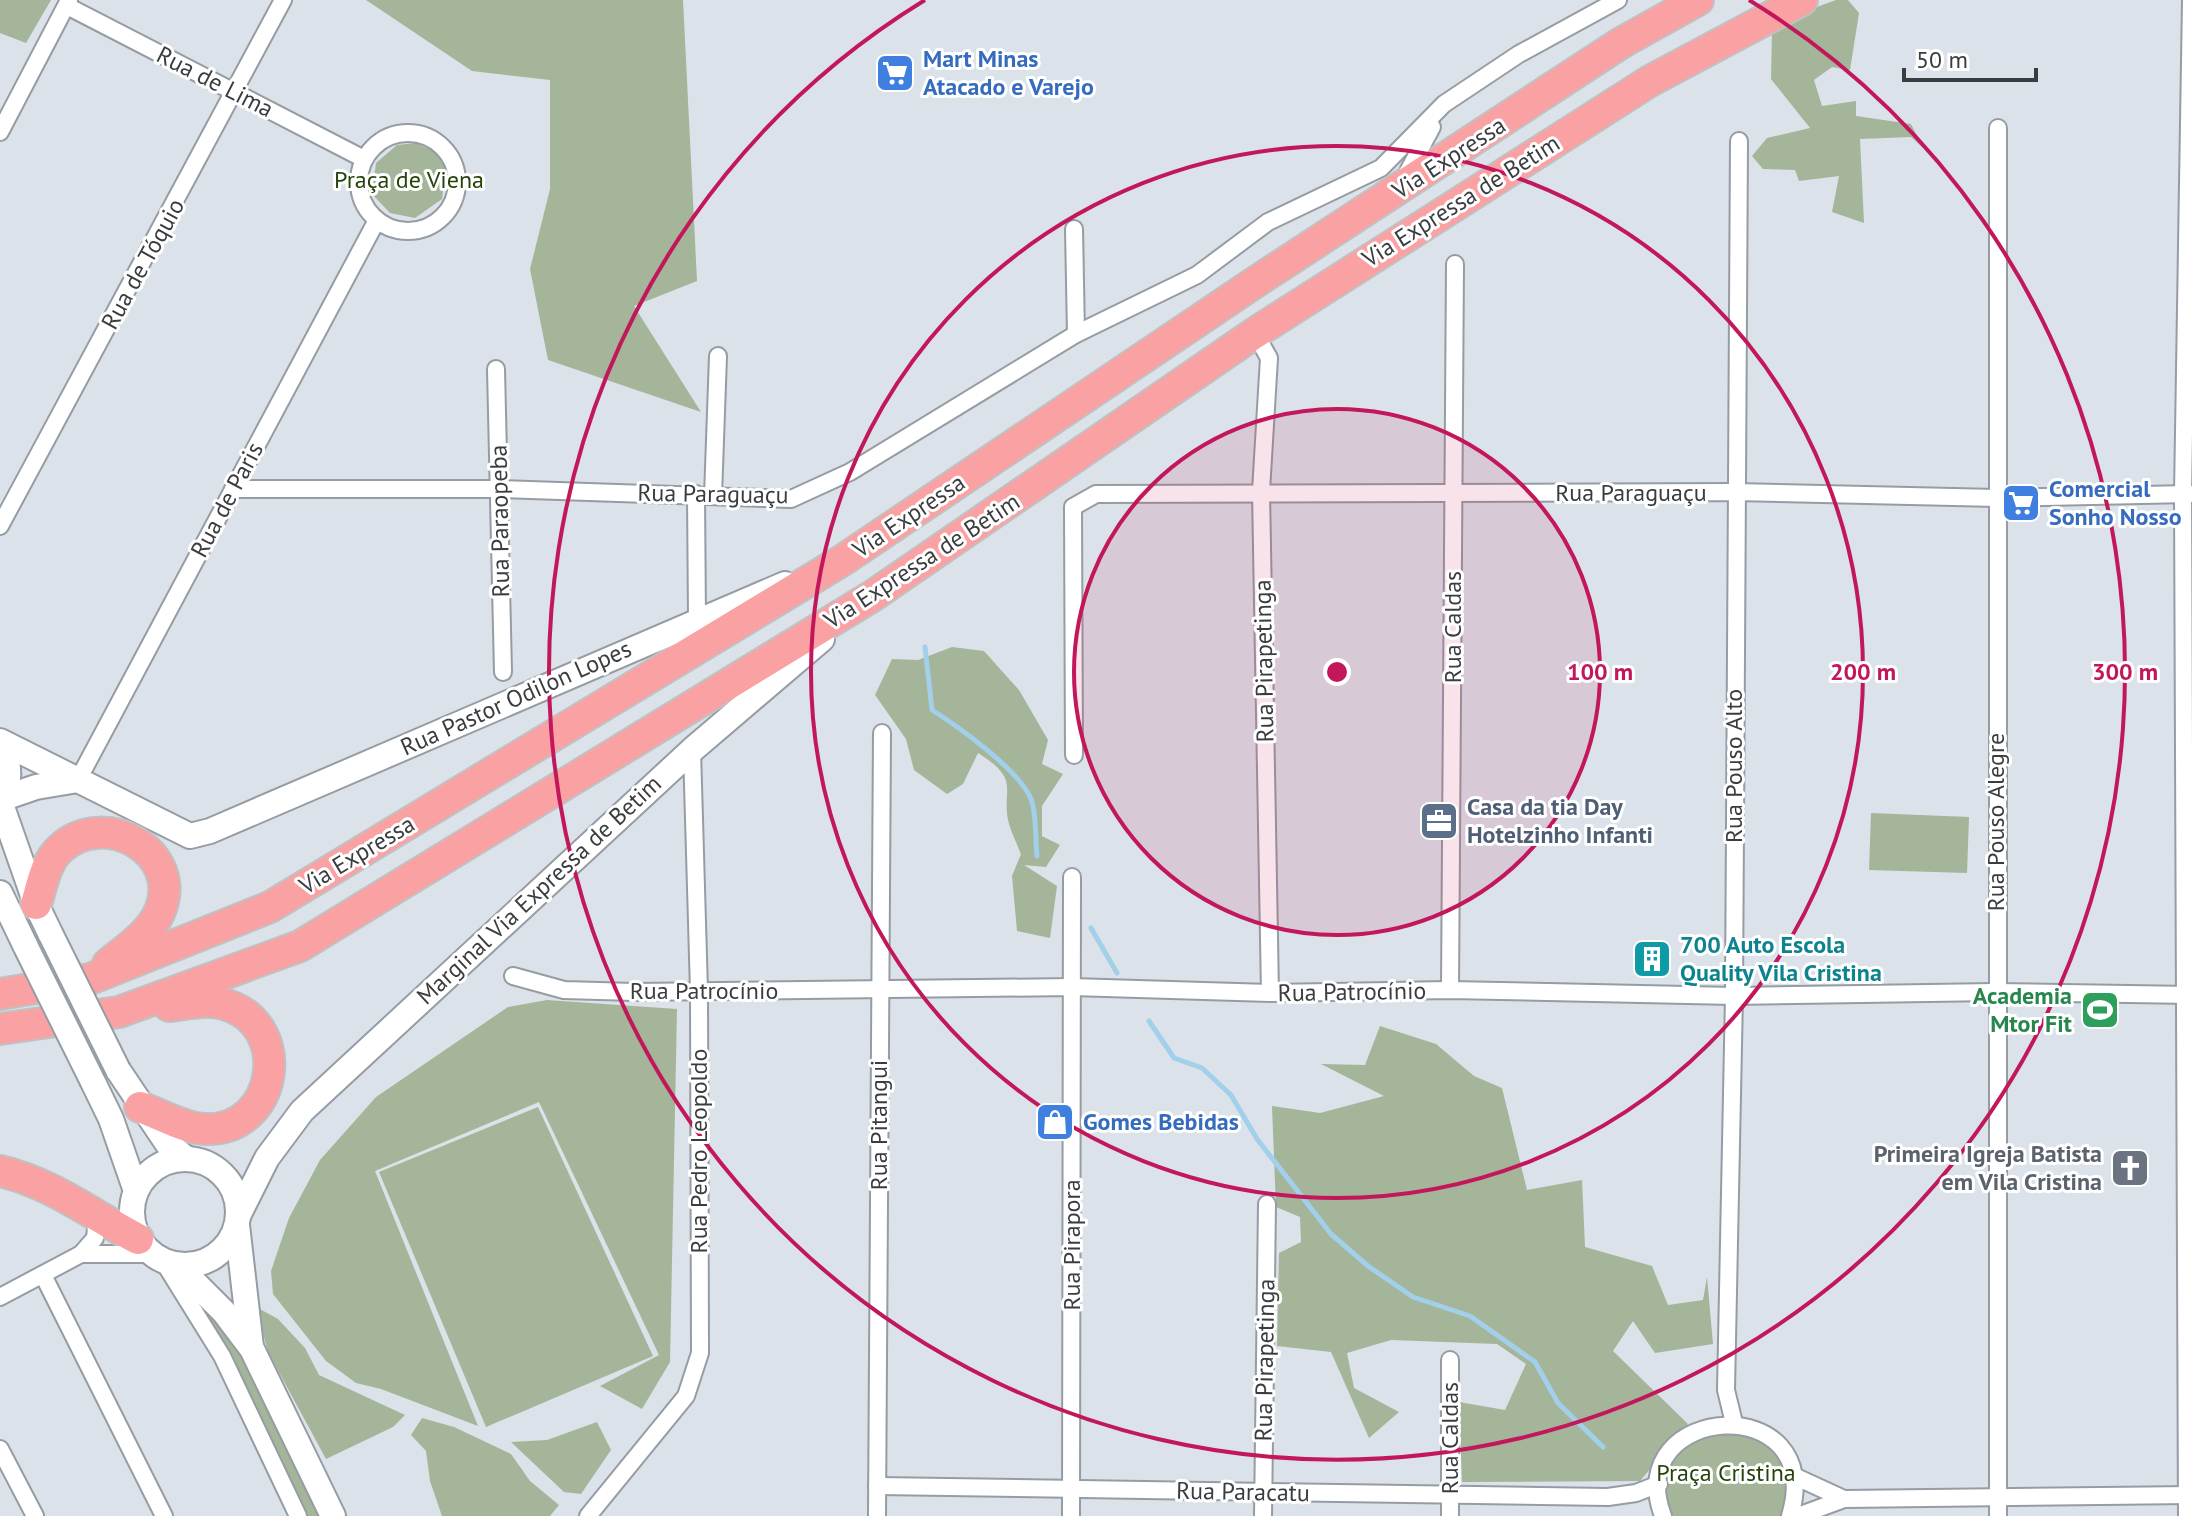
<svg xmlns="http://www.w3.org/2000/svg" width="2192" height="1516" font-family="'PT Sans',sans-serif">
<rect width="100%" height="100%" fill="#dbe2e9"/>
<g fill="#a4b59a">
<path d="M0,0H51L26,43L0,33Z"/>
<path d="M366,0H683L697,281L634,306L701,412L548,360L530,269L550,189V80L472,71Z"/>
<path d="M1836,0H1848L1859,13L1850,70L1832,67L1814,80L1822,106L1856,101V116L1911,124L1923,148L1911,137L1860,139L1864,223L1832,212L1839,176L1799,181L1795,170L1763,169L1752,156L1767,138L1810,128L1771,79L1772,31L1795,15Z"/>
<path d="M416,143L432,150L446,165L442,199L415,218L390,213L372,194L376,163L397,145Z"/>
<path d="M952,647L984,651L1019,690L1048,740L1042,764L1063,774L1042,806V836L1060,845L1046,867L1024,865L1057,886L1050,938L1017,931L1012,876L1021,854C1017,844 1012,834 1009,824C1000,789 1023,781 978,753L963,784L947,794L914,770L906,739L875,695L892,659L918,660Z"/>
<path d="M1871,813L1969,817L1967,873L1869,870Z"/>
<path d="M547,1000L677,1009L670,1362L642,1409L600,1386L659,1355L539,1102L375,1171L478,1426L381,1389L356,1383L326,1361L273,1294L271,1271L289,1218L320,1160L376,1097L508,1007Z"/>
<path d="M1380,1026L1436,1044L1474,1076L1502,1088L1527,1190L1582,1180L1585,1247L1652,1266L1668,1305L1703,1300L1707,1277L1713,1344L1655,1353L1633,1321L1613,1351L1688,1424L1640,1481L1462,1482L1459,1402L1505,1410L1526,1364L1497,1344L1391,1340L1347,1353L1354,1388L1399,1412L1369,1438L1331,1352L1277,1346L1279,1253L1301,1242L1300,1217L1276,1207L1272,1106L1320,1113L1384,1096L1321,1064L1365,1065Z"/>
<path d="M538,1107L653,1356L486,1427L379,1172Z"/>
<path d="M182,1282L239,1346L323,1516H308L224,1350Z"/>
<path d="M256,1307L278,1319L305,1348L319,1375L405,1415L393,1427L326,1459L268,1352Z"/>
<path d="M422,1418L454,1427L511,1454L530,1481L559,1505L550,1516H442L430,1481L426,1451L411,1435Z"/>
<path d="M597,1422L611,1450L581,1494L564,1492L511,1442L547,1440Z"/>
<path d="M1714,1431C1778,1438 1789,1453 1784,1516H1668C1663,1465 1669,1455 1714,1431Z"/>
</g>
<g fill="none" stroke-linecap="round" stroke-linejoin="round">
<g stroke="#a2cfe9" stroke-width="5">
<path d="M925,647L932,710C959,727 1019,770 1031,799C1037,815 1035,840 1037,856"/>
<path d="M1091,928L1117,973"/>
<path d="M1149,1021L1174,1058L1202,1068L1231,1095L1257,1139L1331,1234L1368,1266L1413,1297L1470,1316L1535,1362L1558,1403L1603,1447"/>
</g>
<defs>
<g id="street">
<path d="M67,6L364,159"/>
<path d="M0,132L69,0"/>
<circle cx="408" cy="182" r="49"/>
<path d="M1405,177L1432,127"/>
<path d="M1074,229L1076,334"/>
<path d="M1255,333L1269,358L1261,491L1270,993"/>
<path d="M496,369L503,672"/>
<path d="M233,489H499L791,499L850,472L1076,334L1197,275L1268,222L1381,168L1444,104L1519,54L1618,0"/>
<path d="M696,494L697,619"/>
<path d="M713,496L718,356"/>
<path d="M0,526L283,0"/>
<path d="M1074,755L1073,507L1096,494L1734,492L1997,498L2190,494"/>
<path d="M78,780L377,220"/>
<path d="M513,976L564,990L634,992L1072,987L1270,993L1450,990L1734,996L1995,992L2192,995"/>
<path d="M1450,990L1455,264"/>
<path d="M81,1254H151"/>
<path d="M163,1261L222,1356L298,1516"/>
<path d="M43,1275L164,1516"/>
<path d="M0,1297L81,1254L95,1238L97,1218"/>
<path d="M1734,1423L1726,1390L1734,996L1739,141"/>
<path d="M0,1449L35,1516"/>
<path d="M1794,1476L1844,1499"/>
<path d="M877,1486L1608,1497L1636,1493L1659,1484"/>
<path d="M588,1516L686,1396L700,1353L699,991L692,750"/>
<path d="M877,1516L882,733"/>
<path d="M1071,1516L1072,877"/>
<path d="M1263,1516L1267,1204"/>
<path d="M1450,1516V1360"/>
<path d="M1663,1516C1620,1403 1828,1388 1790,1516"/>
<path d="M1798,1516L1844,1499L2192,1495"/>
<path d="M1998,1516V128"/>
<path d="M2187,1516L2183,494L2191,0"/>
</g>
<g id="secondary">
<path d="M0,741L190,836L210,831L785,584"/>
<path d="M0,746C12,764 10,787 0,805"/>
<path d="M4,798L36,787L78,780"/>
<path d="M1,804L36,904L51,935"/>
<path d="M0,893L26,947"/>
<path d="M118,1070L167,1143L187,1159"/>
<path d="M93,1082L111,1119L136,1191"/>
<circle cx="185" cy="1212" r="53"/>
<path d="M238,1216L267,1158L302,1111L692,750L822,639"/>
<path d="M237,1225L251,1347"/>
<path d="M177,1265L224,1312L252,1349L333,1516"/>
</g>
<g id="highway">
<path d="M36,904C42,885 45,862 61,848C105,808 184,852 160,911C151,933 126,949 108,964"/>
<path d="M0,994L90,979L270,907L843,560L1257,281L1621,43L1698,0"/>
<path d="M0,1029L119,1012L300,946L874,595L1255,333L1650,81L1802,0"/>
<path d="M140,1107C160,1114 183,1128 204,1129C278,1133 295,1024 224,1004C206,999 187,1004 169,1006"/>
<path d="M0,1171C52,1183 92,1215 138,1239"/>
</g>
</defs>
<use href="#street" stroke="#969ca3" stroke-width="20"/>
<use href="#secondary" stroke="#969ca3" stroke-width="28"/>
<use href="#highway" stroke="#c0c1c2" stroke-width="34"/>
<use href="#street" stroke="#fff" stroke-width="16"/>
<use href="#secondary" stroke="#fff" stroke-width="24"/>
<use href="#highway" stroke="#faa1a3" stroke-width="30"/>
<defs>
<g id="secondary-bridge">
<path d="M51,935L118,1070"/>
<path d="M26,947L93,1082"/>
</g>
</defs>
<use href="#secondary-bridge" stroke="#969ca3" stroke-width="28" stroke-linecap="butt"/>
<use href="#secondary-bridge" stroke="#fff" stroke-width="24"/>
</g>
<circle cx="1337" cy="672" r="263" fill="#c2185b" fill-opacity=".12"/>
<g fill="none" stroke="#c2185b" stroke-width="4">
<circle cx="1337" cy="672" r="263"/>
<circle cx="1337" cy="672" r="526"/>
<path d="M1749 0A788 788 0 1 1 925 0"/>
</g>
<defs>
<symbol id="supermarket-square" viewBox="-11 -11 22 22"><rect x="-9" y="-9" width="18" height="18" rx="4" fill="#3f7fe0" stroke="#fff"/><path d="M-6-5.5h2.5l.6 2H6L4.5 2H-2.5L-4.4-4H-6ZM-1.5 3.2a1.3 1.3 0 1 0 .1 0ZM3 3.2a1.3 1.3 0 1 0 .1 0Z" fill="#fff"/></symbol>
<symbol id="office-square" viewBox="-11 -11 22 22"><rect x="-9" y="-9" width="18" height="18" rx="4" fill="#5c6f8a" stroke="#fff"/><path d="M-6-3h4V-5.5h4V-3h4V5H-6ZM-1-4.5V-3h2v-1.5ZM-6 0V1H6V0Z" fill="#fff"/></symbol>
<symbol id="building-square" viewBox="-11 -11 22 22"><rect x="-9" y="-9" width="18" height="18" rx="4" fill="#0f9aa8" stroke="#fff"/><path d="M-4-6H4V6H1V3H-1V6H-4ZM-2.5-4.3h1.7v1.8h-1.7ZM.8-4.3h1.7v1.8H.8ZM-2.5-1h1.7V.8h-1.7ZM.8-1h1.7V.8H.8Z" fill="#fff"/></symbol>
<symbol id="stadium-square" viewBox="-11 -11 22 22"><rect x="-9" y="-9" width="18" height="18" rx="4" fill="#2e9e5b" stroke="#fff"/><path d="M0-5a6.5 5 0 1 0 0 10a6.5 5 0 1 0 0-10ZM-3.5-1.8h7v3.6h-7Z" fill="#fff"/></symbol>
<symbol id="shop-square" viewBox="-11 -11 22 22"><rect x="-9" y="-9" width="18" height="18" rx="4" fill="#3f7fe0" stroke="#fff"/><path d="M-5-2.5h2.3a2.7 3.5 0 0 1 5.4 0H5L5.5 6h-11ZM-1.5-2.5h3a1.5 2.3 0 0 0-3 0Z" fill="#fff"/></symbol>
<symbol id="church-square" viewBox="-11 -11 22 22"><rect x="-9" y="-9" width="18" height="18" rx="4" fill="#6b7280" stroke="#fff"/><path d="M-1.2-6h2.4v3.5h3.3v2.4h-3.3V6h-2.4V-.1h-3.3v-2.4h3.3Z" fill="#fff"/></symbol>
</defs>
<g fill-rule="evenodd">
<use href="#supermarket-square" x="873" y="51" width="44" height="44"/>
<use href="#supermarket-square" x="1999" y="481" width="44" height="44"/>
<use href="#office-square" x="1417" y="799" width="44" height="44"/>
<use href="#building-square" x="1630" y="937" width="44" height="44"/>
<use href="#stadium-square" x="2078" y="988" width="44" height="44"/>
<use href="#shop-square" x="1033" y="1100" width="44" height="44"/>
<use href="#church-square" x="2108" y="1146" width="44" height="44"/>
</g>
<g text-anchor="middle" stroke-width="6" stroke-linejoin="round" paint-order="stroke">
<g font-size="24" font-weight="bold" fill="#366cbe" stroke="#fff" text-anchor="start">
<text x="923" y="67">Mart Minas<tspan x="923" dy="28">Atacado e Varejo</tspan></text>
<text x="2049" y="497">Comercial<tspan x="2049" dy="28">Sonho Nosso</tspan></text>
<text x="1083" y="1130">Gomes Bebidas</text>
</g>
<g font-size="24" fill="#3a3d3f" stroke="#fff">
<text transform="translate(215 82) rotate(27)" y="8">Rua de Lima</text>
<text transform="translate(1449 158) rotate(-33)" y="8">Via Expressa</text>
<text transform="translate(1461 201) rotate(-32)" y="8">Via Expressa de Betim</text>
<text transform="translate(143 264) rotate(-61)" y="8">Rua de Tóquio</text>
<text x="1631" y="501">Rua Paraguaçu</text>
<text transform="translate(713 494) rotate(1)" y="8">Rua Paraguaçu</text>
<text transform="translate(227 500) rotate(-62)" y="8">Rua de Paris</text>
<text transform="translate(909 516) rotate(-34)" y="8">Via Expressa</text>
<text transform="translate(500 521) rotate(-91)" y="8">Rua Paraopeba</text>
<text transform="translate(922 561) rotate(-33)" y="8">Via Expressa de Betim</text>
<text transform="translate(1453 627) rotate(-90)" y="8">Rua Caldas</text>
<text transform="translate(1264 661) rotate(-91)" y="8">Rua Pirapetinga</text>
<text transform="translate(516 698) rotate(-24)" y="8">Rua Pastor Odilon Lopes</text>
<text transform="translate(1734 766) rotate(-90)" y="8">Rua Pouso Alto</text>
<text transform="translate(1996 822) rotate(-90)" y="8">Rua Pouso Alegre</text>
<text transform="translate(357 855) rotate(-31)" y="8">Via Expressa</text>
<text transform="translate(539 890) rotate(-43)" y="8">Marginal Via Expressa de Betim</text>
<text x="704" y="999">Rua Patrocínio</text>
<text transform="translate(1352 992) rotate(-1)" y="8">Rua Patrocínio</text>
<text transform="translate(879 1125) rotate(-90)" y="8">Rua Pitangui</text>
<text transform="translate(699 1151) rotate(-90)" y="8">Rua Pedro Leopoldo</text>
<text transform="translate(1072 1245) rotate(-90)" y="8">Rua Pirapora</text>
<text transform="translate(1265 1360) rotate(-89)" y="8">Rua Pirapetinga</text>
<text transform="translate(1450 1438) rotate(-90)" y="8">Rua Caldas</text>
<text transform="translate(1243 1492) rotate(1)" y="8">Rua Paracatu</text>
</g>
<g font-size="24" fill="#25430a" stroke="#fff">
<text x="409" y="188">Praça de Viena</text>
<text x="1726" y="1481">Praça Cristina</text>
</g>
<g font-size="24" font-weight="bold" fill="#4e5e75" stroke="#fff" text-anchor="start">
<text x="1467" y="815">Casa da tia Day<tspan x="1467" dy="28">Hotelzinho Infanti</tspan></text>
</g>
<g font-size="24" font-weight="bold" fill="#0d838f" stroke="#fff" text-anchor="start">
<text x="1680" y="953">700 Auto Escola<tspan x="1680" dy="28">Quality Vila Cristina</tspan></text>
</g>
<g font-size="24" font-weight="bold" fill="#27864d" stroke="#fff" text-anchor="end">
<text x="2072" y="1004">Academia<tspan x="2072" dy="28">Mtor Fit</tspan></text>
</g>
<g font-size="24" font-weight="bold" fill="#5b616d" stroke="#fff" text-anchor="end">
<text x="2102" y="1162">Primeira Igreja Batista<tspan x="2102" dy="28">em Vila Cristina</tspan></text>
</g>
</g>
<circle cx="1337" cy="672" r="12" fill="#c2185b" stroke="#fff" stroke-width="4"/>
<g font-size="24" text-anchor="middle" font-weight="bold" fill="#c2185b" stroke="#fff" stroke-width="6" stroke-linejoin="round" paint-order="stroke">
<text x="1600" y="680">100 m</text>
<text x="1863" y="680">200 m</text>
<text x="2125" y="680">300 m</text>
</g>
<path d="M1904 68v12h132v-12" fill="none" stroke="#3a3d3f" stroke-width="4"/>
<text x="1916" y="68" font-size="24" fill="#3a3d3f" stroke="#ffffff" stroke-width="6" paint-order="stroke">50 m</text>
</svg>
